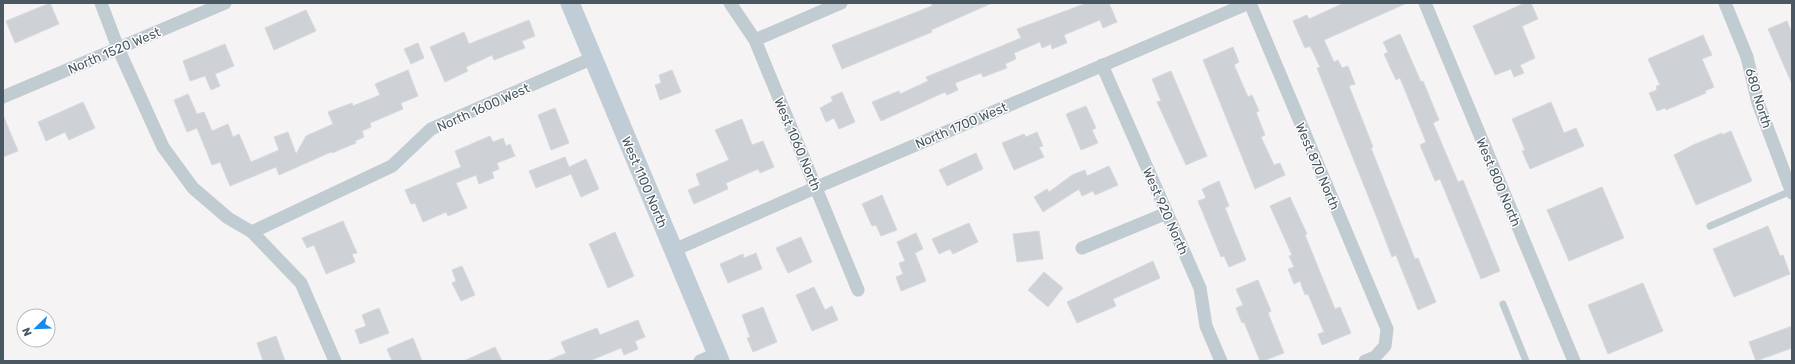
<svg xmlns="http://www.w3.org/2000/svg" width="1795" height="364" font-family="Rubik,sans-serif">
<rect width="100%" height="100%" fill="#f5f3f3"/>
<g fill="#ced2d7" stroke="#d6d9de">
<path d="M50,3L59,24L15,43L6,21Z"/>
<path d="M931,3H992L931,30L932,32L842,69L832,45L932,6Z"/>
<path d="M1087,3H1109L1117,22L1103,28L1100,20L1064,35L1067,43L1052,49L1051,44L1042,48L1040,42L1014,53L1016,59L1005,64L1007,68L983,77L981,73L955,83L958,90L947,95L945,92L881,121L872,102L899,91L900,94L928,81L926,77L1021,38L1017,29Z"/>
<path d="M1344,3H1407L1324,40L1334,62L1338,60L1342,68L1348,66L1355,84L1349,86L1373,147L1371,148L1415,259L1418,258L1436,302L1418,310L1396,255L1392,257L1377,218L1317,68L1320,67L1310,46L1305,48L1293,21L1307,15L1309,19Z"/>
<path d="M1525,3H1531L1538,19L1522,26L1535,58L1520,65L1524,73L1514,77L1511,69L1495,75L1473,26Z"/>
<path d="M306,10L316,31L274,50L265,28Z"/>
<path d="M529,20L535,36L522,41L525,48L494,60L492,55L466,67L468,71L445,82L430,47L464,32L469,44Z"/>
<path d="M1787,21L1792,33V84L1768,29Z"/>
<path d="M1400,34L1421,82L1423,81L1439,120L1433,123L1458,182L1463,180L1500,271L1481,279L1440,179L1435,181L1420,145L1426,142L1400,78L1396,80L1384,54L1388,52L1383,42Z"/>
<path d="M1703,35L1712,55L1702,59L1714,87L1705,91L1706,93L1666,110L1665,108L1657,111L1649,93L1657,90L1656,86L1660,85L1648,59Z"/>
<path d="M418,43L424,58L411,64L404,49Z"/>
<path d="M225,44L234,66L215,74L220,86L211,90L205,76L190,81L183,61Z"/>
<path d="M1233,47L1239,62L1234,65L1248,97L1252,95L1259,111L1256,112L1265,135L1261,137L1274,165L1280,163L1285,175L1255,189L1203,60Z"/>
<path d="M408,70L418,96L401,103L403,109L370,123L371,127L362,131L364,137L355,141L356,143L332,153L331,152L279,175L276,167L230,186L220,162L212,165L197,128L187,132L174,100L188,94L197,114L204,112L212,131L228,124L233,137L239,134L251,162L279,150L274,137L288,132L296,154L306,136L333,124L328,112L352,103L353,106L380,95L375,84Z"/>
<path d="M672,70L681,92L660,100L655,85L661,83L659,75Z"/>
<path d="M1171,71L1207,156L1186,165L1157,102L1161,101L1152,79Z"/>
<path d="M842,92L855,122L839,129L834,118L826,122L820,108L833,101L831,97Z"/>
<path d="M83,102L95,128L69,140L65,132L46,141L38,122Z"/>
<path d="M1551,102L1564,133L1576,128L1584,146L1530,169L1522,151L1525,150L1512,119Z"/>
<path d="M1086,106L1096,128L1092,130L1098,143L1081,150L1066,114Z"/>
<path d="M555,108L569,143L551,150L538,115Z"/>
<path d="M3,115L18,151L3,157Z"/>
<path d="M742,119L752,145L763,141L774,167L760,173L758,169L726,183L728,189L694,204L688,190L700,185L696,174L729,160L715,130Z"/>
<path d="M1731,131L1752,181L1696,205L1674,155L1693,145L1722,133V135Z"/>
<path d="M1037,132L1043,146L1039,147L1044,157L1014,170L1002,143L1024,134L1026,137Z"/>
<path d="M490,136L493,142L503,138L506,146L510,144L515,156L497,163L499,169L492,172L494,178L479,184L476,175L456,183L467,208L448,216L446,212L423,222L415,203L411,204L405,190L461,167L455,151Z"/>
<path d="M976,153L983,169L947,186L939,170Z"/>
<path d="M565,157L569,167L586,159L599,189L581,197L571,174L536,188L529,171Z"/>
<path d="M1109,166L1118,185L1095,195L1093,191L1082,196L1079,189L1043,212L1034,197L1047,189L1049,192L1072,175L1085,170L1087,176Z"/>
<path d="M1219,181L1229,206L1225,208L1246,260L1229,267L1224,256L1221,257L1198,201L1206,198L1202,189Z"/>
<path d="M1602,187L1624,238L1569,261L1547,210Z"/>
<path d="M882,195L897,230L881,236L876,225L872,226L862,204Z"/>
<path d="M1290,197L1307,234L1305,235L1335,309L1340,307L1351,333L1322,345L1318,334L1324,332L1308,294L1305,295L1300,281L1294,284L1288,269L1294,267L1289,256L1292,255L1270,206Z"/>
<path d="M343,221L357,253L352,254L355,262L326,274L314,245L307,248L302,238Z"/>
<path d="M969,223L978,242L953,254L950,249L939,254L932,239Z"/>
<path d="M1768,226L1780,256L1783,255L1790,274L1734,297L1713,249Z"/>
<path d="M1039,231L1043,259L1017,262L1013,234Z"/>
<path d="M615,232L634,276L608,288L589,244Z"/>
<path d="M916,233L923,249L915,253L926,281L901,291L896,277L903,274L899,263L905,261L897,242Z"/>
<path d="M801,237L812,262L788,273L776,248Z"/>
<path d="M756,253L762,269L728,283L720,264L743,254L744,258Z"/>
<path d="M1153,261L1160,278L1113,299L1116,306L1077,323L1067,302Z"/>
<path d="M462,266L475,295L461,301L452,283L456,281L452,270Z"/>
<path d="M1044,272L1063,288L1048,307L1028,290Z"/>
<path d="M1258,280L1271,311L1268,313L1284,353L1263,361H1260L1244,322L1242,323L1236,308L1243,305L1236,289Z"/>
<path d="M1643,283L1663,331L1608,354L1588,305Z"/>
<path d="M814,287L825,310L832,306L838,320L812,331L796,295Z"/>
<path d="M763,307L777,342L753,352L747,338L750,337L742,315Z"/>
<path d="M379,308L389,333L360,344L355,330L366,326L362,315Z"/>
<path d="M638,320L645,337L635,341L638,349L624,355L621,348L589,361H547L566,353L561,342L597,328L600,335Z"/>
<path d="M1792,326V348L1756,361L1749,342Z"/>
<path d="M276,336L285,361H263L257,343Z"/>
<path d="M413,338L422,361H392L387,349Z"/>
<path d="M495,347L502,361H464Z"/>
</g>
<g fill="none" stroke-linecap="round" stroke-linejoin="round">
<g stroke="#c0cbd2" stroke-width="7">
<path d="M1710,226L1791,191"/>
<path d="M1503,304L1526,361"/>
</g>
<g stroke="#c0cbd2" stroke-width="13">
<path d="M101,3L118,48L163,147L193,188L228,218L252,232L301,283L335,361"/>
<path d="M730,3L755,40L858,290"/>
<path d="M1250,3L1387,329L1385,346L1375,357L1365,361"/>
<path d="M1425,3L1574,361"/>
<path d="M1725,3L1747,57L1758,103L1792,193"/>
<path d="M755,40L841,3"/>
<path d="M1102,65L1200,288L1206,326L1221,361"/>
<path d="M3,97L225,3"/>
<path d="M252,232L392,166L431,129L593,58"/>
<path d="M1082,248L1167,213"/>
<path d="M674,250L817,187L1249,3"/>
<path d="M700,361L717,354"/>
</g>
<path stroke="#c0cdd6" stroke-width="19" d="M570,3L720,361"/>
</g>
<g text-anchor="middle" stroke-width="3" stroke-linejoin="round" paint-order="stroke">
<g font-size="13" fill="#495861" stroke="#fff">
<text transform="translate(114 50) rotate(-23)" y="5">North 1520 West</text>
<text transform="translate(1759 98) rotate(73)" y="5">680 North</text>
<text transform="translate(483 107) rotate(-24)" y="5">North 1600 West</text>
<text transform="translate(961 125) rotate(-23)" y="5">North 1700 West</text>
<text transform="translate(798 144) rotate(67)" y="5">West 1060 North</text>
<text transform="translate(1318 166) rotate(67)" y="5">West 870 North</text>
<text transform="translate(645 182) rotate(67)" y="5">West 1100 North</text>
<text transform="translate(1499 182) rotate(67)" y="5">West 800 North</text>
<text transform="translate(1166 211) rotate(66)" y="5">West 920 North</text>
</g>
</g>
<rect width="1795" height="364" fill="none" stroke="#495861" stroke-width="8"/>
<g transform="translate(36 328) rotate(247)"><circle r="19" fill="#ffffff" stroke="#b6bcc0"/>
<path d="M0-3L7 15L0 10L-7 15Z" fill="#158bec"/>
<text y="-6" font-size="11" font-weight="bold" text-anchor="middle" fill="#495861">N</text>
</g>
</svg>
